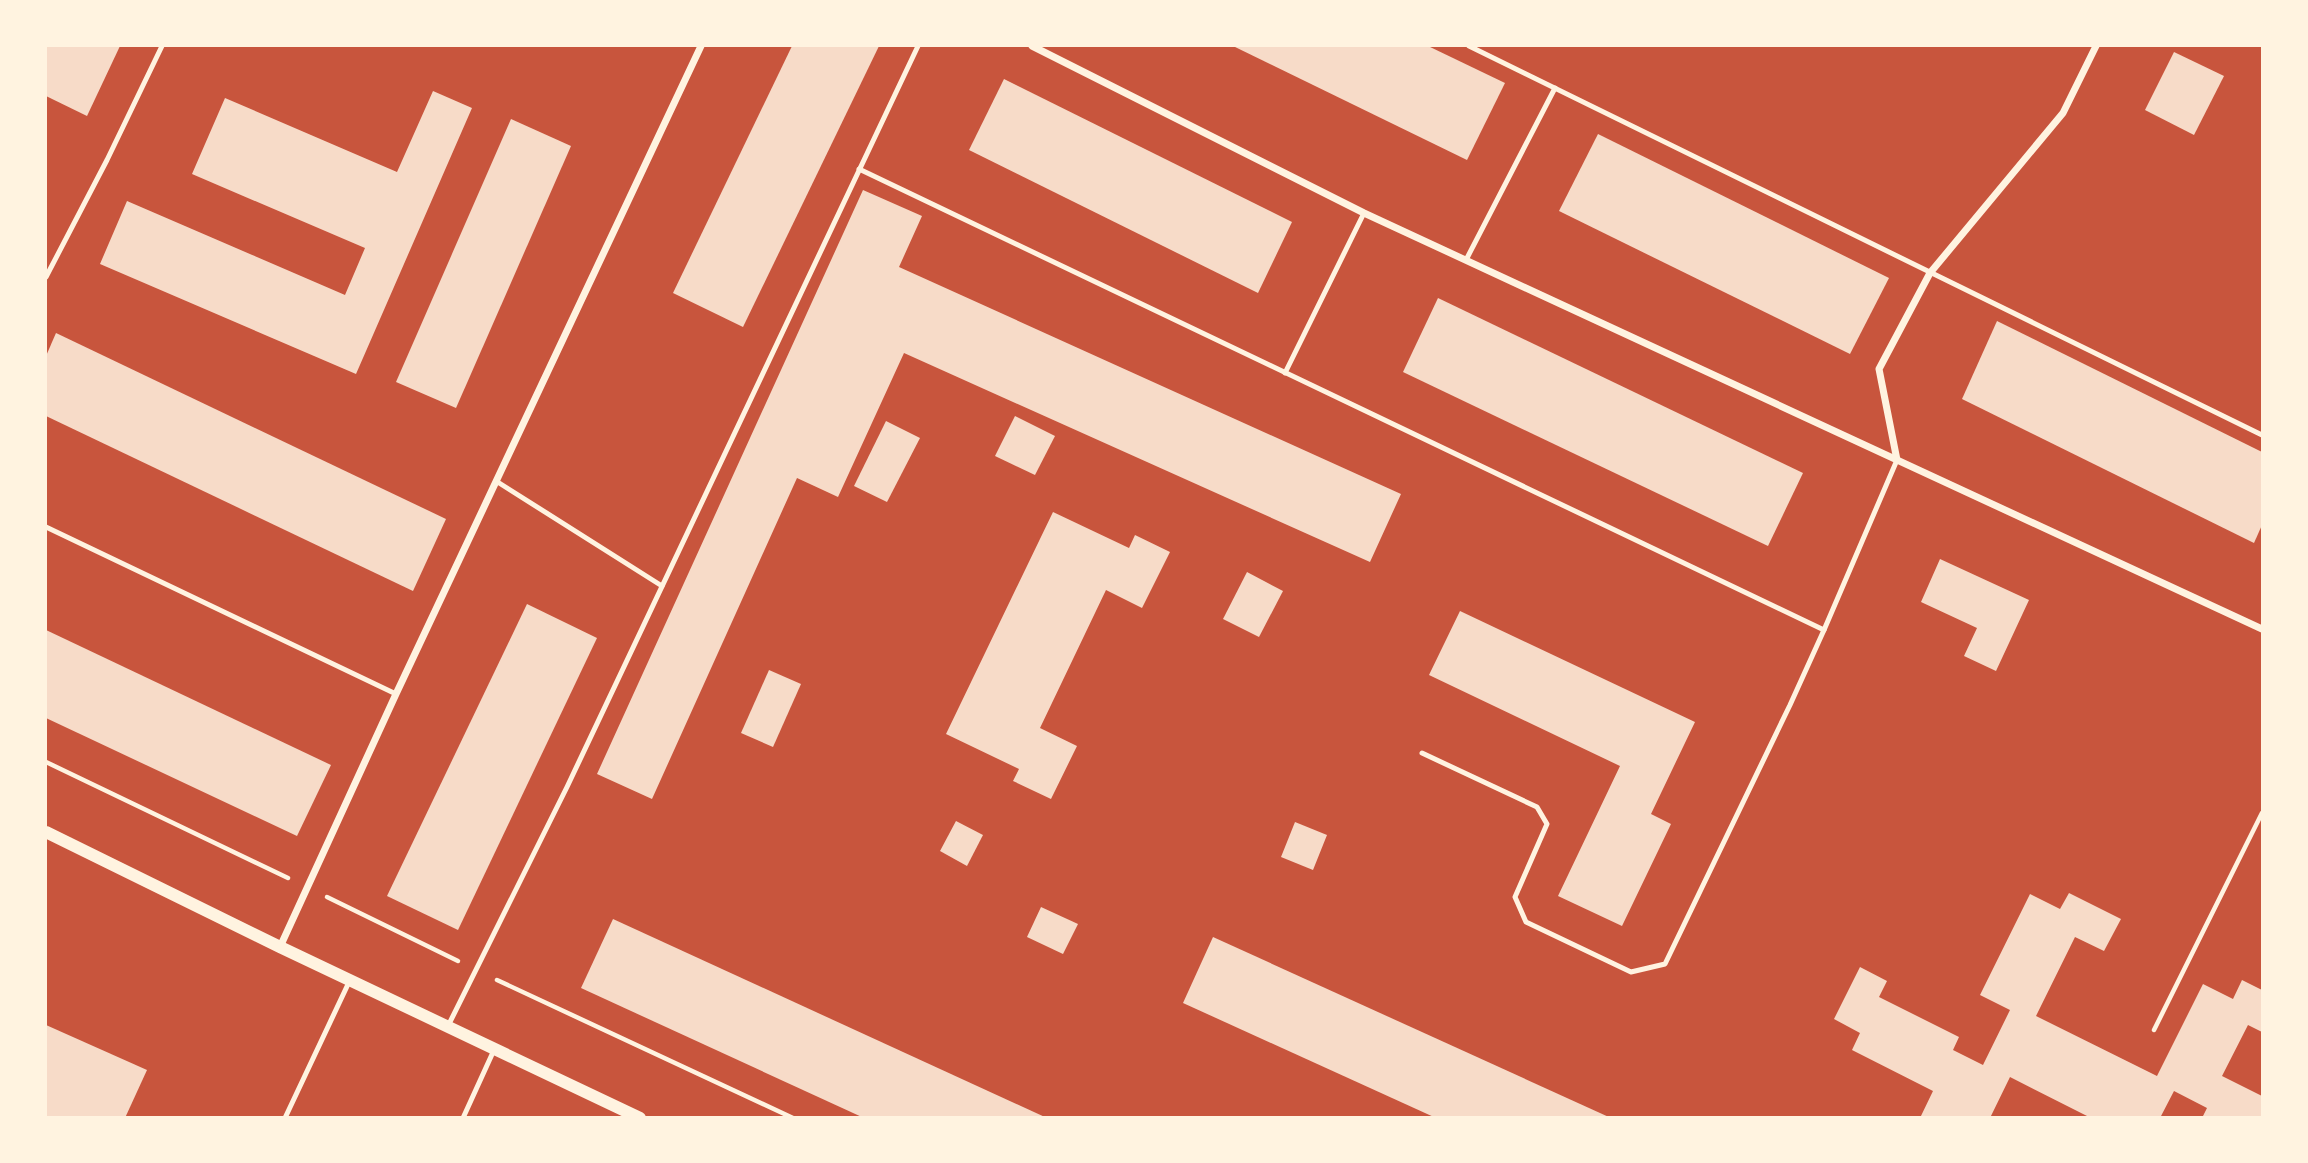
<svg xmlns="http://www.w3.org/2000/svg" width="2308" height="1163" font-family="'Fira Sans',sans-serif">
<rect width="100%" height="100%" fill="#c8553d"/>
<g fill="#f7dbc8">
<path d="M46,46H120L87,116L46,96Z"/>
<path d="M792,46H879L743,327L673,293Z"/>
<path d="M1233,46H1428L1505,83L1467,160Z"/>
<path d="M2174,52L2224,76L2194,135L2145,110Z"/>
<path d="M1004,79L1292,222L1258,293L969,150Z"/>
<path d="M433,91L472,108L356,374L100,264L127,201L345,295L365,248L192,174L225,98L397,172Z"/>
<path d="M511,119L571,146L456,408L396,382Z"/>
<path d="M1598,134L1889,278L1850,354L1559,211Z"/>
<path d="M863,190L922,216L899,267L1401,494L1370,562L904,353L838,497L797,478L652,799L597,774Z"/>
<path d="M1438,298L1803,473L1768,546L1403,372Z"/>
<path d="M1997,321L2262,452V525L2254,543L1962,399Z"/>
<path d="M56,333L446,519L413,591L46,416V356Z"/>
<path d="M1015,416L1055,436L1035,475L995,456Z"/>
<path d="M886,421L920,438L887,502L854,486Z"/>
<path d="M1053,512L1129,548L1135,535L1170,552L1142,608L1106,590L1040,728L1077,746L1051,799L1013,781L1019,769L946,734Z"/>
<path d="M1940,559L2029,600L1996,671L1964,656L1977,628L1921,602Z"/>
<path d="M1247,572L1283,591L1259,637L1223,619Z"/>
<path d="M527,604L597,638L458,930L387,896Z"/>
<path d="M1460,611L1695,722L1651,814L1671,824L1622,926L1558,896L1620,766L1429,675Z"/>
<path d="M46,630L331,765L297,836L46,718Z"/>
<path d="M769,670L801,684L773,747L741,733Z"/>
<path d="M956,821L983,835L967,866L940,851Z"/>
<path d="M1295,822L1327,835L1313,870L1281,857Z"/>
<path d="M2069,893L2121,919L2104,951L2075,937L2036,1016L2157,1076L2203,984L2233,999L2242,980L2262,990V1032L2248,1025L2222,1076L2262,1096V1118H2202L2207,1108L2174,1091L2160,1118H2091L2010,1077L1990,1118H1920L1933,1091L1852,1050L1860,1033L1834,1019L1860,967L1887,981L1879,997L1959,1037L1953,1050L1983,1065L2010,1010L1980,995L2030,894L2060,909Z"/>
<path d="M1041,907L1078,924L1063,954L1027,937Z"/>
<path d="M613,919L1047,1118H864L581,988Z"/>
<path d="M1213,937L1611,1118H1436L1183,1003Z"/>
<path d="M46,1025L147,1070L125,1118H46Z"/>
</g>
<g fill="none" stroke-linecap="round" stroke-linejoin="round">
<g stroke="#fff3e0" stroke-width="4.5">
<path d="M46,762L288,878"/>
<path d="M327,897L458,961"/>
<path d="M497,980L793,1118"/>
<path d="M2154,1030L2262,813"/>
</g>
<g stroke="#fff3e0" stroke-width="5">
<path d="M1469,46L2262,435"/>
<path d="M859,169L1824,630L1897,460"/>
<path d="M1466,260L1555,88"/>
<path d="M46,277L107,160L162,46"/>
<path d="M1285,373L1364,213"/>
<path d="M496,481L662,586"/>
<path d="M46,527L396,694"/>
<path d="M1422,753L1537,807L1547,824L1515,897L1526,922L1631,972L1665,964L1790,705L1824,630"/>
<path d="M448,1026L567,787L918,46"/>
<path d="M285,1118L350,980"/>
<path d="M463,1118L494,1050"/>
</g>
<g stroke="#fff3e0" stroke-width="7">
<path d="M1032,46L1364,213L2262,629"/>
<path d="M1897,460L1879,369L1930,273L2063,113L2096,46"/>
<path d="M280,947L396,694L701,46"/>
</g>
<path stroke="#fff3e0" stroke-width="12" d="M46,832L280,947L640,1118"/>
</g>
<rect width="2308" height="1163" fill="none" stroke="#fff3e0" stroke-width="94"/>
</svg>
